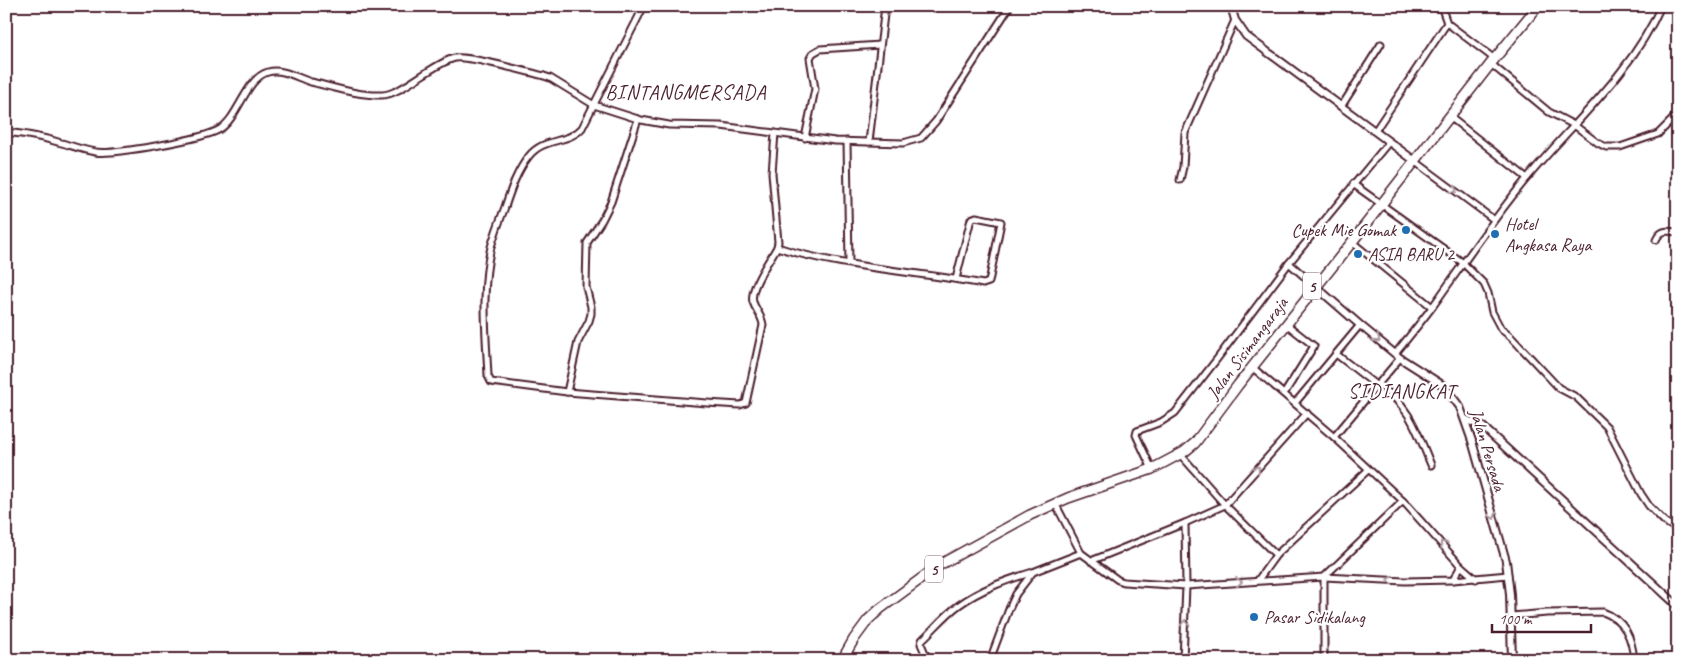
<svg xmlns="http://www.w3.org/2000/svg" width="1684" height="666" font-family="Caveat,sans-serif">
<rect width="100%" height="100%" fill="#fff"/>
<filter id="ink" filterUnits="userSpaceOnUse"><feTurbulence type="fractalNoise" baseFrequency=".02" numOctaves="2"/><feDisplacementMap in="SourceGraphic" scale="10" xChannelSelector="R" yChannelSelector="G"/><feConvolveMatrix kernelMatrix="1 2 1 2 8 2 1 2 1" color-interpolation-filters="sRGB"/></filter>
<g filter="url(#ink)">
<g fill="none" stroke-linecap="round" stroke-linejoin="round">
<defs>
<g id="minor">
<path d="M644,6L582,128C568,144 544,137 529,156C517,171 511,189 505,207C500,220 495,233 491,247C481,289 486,333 488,376L491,382L567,392L707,403L740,405L746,403L763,325C762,316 756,311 753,302C749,288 770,260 777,247L778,242L772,173L775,133"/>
<path d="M1441,6L1447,23L1492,57"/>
<path d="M1491,64L1549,112L1574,125L1598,143L1606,147H1620L1658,134L1673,119L1678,107"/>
<path d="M1341,107L1381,44"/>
<path d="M1450,117L1527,178"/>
<path d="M1375,131L1447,23"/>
<path d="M6,132C23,134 42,137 58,142C70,145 82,150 95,152C112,155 205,139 220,129C239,117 246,78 268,72C283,68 297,78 311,82C332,87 360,96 382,95C401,95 433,63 455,58C468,55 527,72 544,76L550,78L594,105L641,120L669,125L721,126L835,141L903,143L921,138L936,121L1010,6"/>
<path d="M805,138L815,89L810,58L813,53L820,49L880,45"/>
<path d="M847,141L849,263"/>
<path d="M869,142L885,6"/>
<path d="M1415,161L1493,219"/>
<path d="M1180,180L1183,167L1185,133L1235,20"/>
<path d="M1353,184L1462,262L1484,284L1488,293L1492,312L1501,329L1511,337L1559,388L1576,397L1607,427L1641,494L1649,506L1665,522L1678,530"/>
<path d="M1656,240C1661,229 1667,231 1678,232"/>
<path d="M1352,242L1432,307"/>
<path d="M777,247C841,268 916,271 983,284L989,282L1001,222L976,217L971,219L956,279"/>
<path d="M1289,263L1314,285"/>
<path d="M1336,354L1377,386"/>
<path d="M1395,354C1408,338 1421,322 1433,306C1463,264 1491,222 1523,183C1570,125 1631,75 1661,6"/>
<path d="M1252,367L1334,437L1403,501L1461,566L1476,579"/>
<path d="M1378,384C1411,408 1416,429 1431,465"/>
<path d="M567,392L578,342L589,321L591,314V307L586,287L587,243L602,220L611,202L638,119"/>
<path d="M1284,394L1314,346L1286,324"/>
<path d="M1295,403L1360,325"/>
<path d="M1334,437L1400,358"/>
<path d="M1180,454L1225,505L1276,555"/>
<path d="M1152,469L1136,435L1137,431L1161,422L1175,413L1217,359L1289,263L1389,142"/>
<path d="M1055,503L1081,553L1118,580L1124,582L1186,586L1324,577L1405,581L1453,580L1508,575"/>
<path d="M1091,561L1185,523L1225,505L1307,413"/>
<path d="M1258,580L1276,555L1368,470"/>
<path d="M1453,580L1461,566"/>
<path d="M1511,616L1547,613L1603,612C1625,620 1632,638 1634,660"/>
<path d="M928,660L921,644L922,640C934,629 945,615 959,605C981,589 1007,580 1033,572"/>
<path d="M990,660L1009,609L1016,594L1033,572L1081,553"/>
<path d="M1183,660L1186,586L1185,523"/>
<path d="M1324,660V577L1403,501"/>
</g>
<g id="tertiary">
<path d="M1231,6L1235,20L1246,36L1415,161"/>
<path d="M1314,285L1360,325L1400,358L1444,386L1460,407L1472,441L1506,561L1510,594L1512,660"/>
<path d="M1465,419L1483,427L1678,606"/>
</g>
<path id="trunk" d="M842,660L854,639L868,620L880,609L941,564L1030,515L1068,498L1152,469L1184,452L1195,443L1238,385L1352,242L1496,57L1538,6"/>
</defs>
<use href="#minor" stroke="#4a1f2b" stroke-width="9"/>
<use href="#tertiary" stroke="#4a1f2b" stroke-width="10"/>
<use href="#trunk" stroke="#4a1f2b" stroke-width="12"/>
<use href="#minor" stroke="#fff" stroke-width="5"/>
<use href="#tertiary" stroke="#fff" stroke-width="6"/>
<use href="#trunk" stroke="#fff" stroke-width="9"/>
</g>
<defs><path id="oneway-chevron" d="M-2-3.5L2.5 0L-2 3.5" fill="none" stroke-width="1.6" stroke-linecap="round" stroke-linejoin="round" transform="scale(1.25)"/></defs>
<g stroke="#ae9aa0">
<use href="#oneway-chevron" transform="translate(1454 190) rotate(37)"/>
<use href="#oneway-chevron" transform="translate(1377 339) rotate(38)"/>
<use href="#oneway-chevron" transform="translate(1257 469) rotate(-48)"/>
<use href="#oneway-chevron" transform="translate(1493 516) rotate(74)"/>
<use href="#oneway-chevron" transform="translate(1443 544) rotate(-133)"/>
<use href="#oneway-chevron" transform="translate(1390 580) rotate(-176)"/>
<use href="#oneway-chevron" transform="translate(1239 582) rotate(-4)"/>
<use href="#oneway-chevron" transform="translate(1185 623) rotate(-88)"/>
</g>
</g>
<g fill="#1f6fb2" stroke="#fff" stroke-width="2">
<circle cx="1406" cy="230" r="5"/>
<circle cx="1495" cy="234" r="5"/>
<circle cx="1358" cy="254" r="5"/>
<circle cx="1254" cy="617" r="5"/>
</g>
<g text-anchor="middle" stroke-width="4.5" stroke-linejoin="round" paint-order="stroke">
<g fill="#fff" stroke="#80626b" stroke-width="1">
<rect x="1303" y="272.5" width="18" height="27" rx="4"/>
<rect x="925" y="555.5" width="18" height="27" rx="4"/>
</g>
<g font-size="16" font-weight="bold" fill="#4a1f2b">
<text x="1312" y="292">5</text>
<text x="934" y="575">5</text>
</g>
<g font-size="18" fill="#4a1f2b" stroke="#fff" text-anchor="start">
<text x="1505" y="230">Hotel<tspan x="1505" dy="21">Angkasa Raya</tspan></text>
<text x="1396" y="236" text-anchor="end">Cupek Mie Gomak</text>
<text x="1368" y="260">ASIA BARU 2</text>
<text x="1264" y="623">Pasar Sidikalang</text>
</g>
<g font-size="18" fill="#4a1f2b" stroke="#fff">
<text transform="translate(1247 348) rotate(-53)" y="6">Jalan Sisimangaraja</text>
<text transform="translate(1488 450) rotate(73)" y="6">Jalan Persada</text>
</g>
<g font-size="20" letter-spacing="1" fill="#4a1f2b" stroke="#fff">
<text x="686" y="99">BINTANGMERSADA</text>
<text x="1402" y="398">SIDIANGKAT</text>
</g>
</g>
<rect width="1684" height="666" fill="none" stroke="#fff" stroke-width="25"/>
<rect x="12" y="12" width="1659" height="641" fill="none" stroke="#4a1f2b" stroke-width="2" filter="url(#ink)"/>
<path d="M1492 624v8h99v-8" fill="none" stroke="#4a1f2b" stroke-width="2.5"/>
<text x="1499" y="624" font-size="15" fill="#4a1f2b" stroke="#ffffff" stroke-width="4" paint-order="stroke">100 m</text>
</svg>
